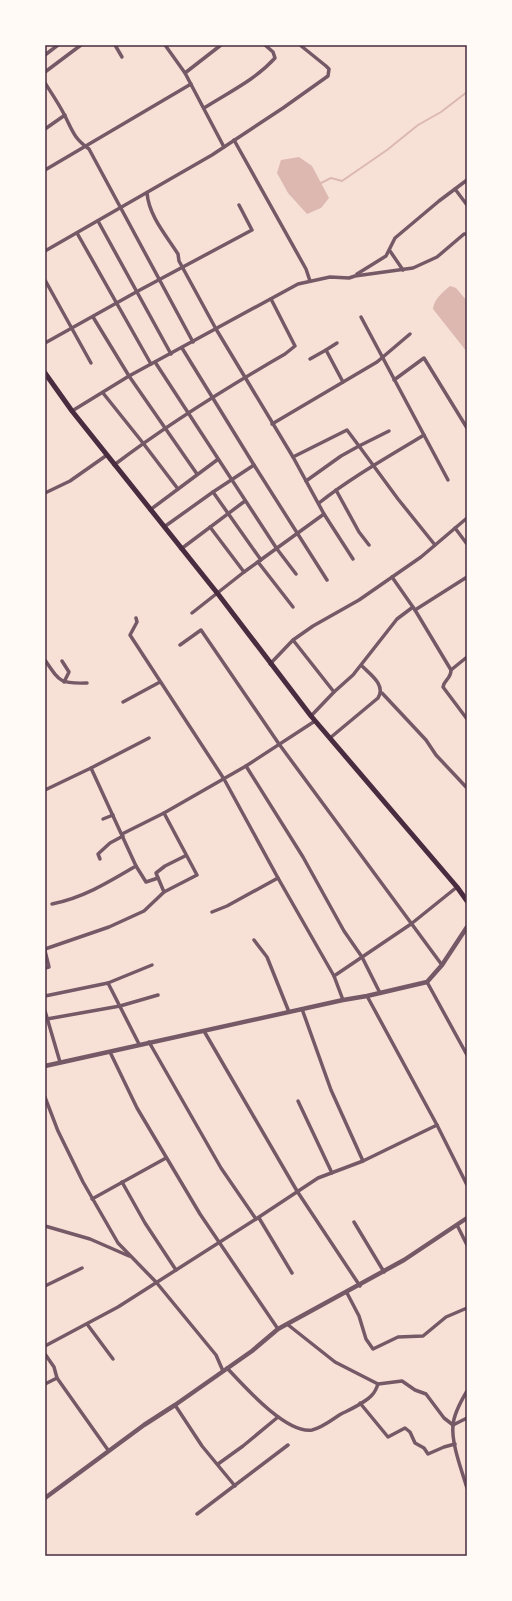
<svg xmlns="http://www.w3.org/2000/svg" width="512" height="1601" font-family="'IBM Plex Sans',sans-serif">
<rect width="100%" height="100%" fill="#f7e1d7"/>
<g fill="#dcb8b0">
<path d="M299,157L312,166L329,198L321,208L307,214L288,193L277,173L281,160Z"/>
<path d="M450,286L456,288L467,301V352L433,309C434,299 443,292 450,286Z"/>
</g>
<g fill="none" stroke-linecap="round" stroke-linejoin="round">
<path stroke="#dcb8b0" stroke-width="2" d="M321,183L331,178L342,181L387,150L418,125L441,112L467,92"/>
<g stroke="#755966" stroke-width="3.5">
<path d="M115,45L122,57"/>
<path d="M165,45L185,73L224,147"/>
<path d="M45,55L58,45"/>
<path d="M45,72L81,45"/>
<path d="M185,73L221,45"/>
<path d="M45,83C52,94 59,104 65,116C73,132 74,138 89,149L193,342"/>
<path d="M204,108C229,92 255,80 275,58L273,52L265,45"/>
<path d="M45,129L65,115"/>
<path d="M234,140L306,269L310,281"/>
<path d="M45,170L191,84"/>
<path d="M455,189L467,205"/>
<path d="M147,193C149,216 166,235 178,254L179,261L216,329L293,457L324,514L353,559"/>
<path d="M98,221L171,354"/>
<path d="M77,233L151,364"/>
<path d="M45,251L212,155L283,108L328,76L329,69L326,66L300,45"/>
<path d="M390,251L403,270"/>
<path d="M357,274L386,256L395,238L439,201L467,180"/>
<path d="M45,280L91,363"/>
<path d="M93,317L129,376L197,474"/>
<path d="M361,317L448,480"/>
<path d="M45,343L138,291L252,230L239,205"/>
<path d="M182,348L254,465L327,580"/>
<path d="M326,350L337,343"/>
<path d="M310,359L326,350L343,382"/>
<path d="M155,362L277,549L296,574"/>
<path d="M394,380L424,358L467,428"/>
<path d="M103,393L143,443L178,489"/>
<path d="M72,411L129,376L298,284L330,277L349,278L355,276L413,268L437,257L464,234H467"/>
<path d="M272,424L377,362L410,334"/>
<path d="M293,457L347,430L359,446L389,431"/>
<path d="M114,465C168,424 226,388 285,354L295,346L271,299"/>
<path d="M254,465L213,492L261,560"/>
<path d="M306,481L341,456L359,446L398,499L435,545"/>
<path d="M336,490L359,532L369,545"/>
<path d="M45,493L70,481L107,455"/>
<path d="M319,503C352,477 388,457 424,435"/>
<path d="M150,510L217,460"/>
<path d="M164,527L213,492"/>
<path d="M210,527L244,572"/>
<path d="M455,528L467,544"/>
<path d="M181,549L245,501"/>
<path d="M258,562L293,607"/>
<path d="M392,577L415,610L451,670C451,679 444,680 443,687L467,719"/>
<path d="M415,610L467,577"/>
<path d="M192,613L244,572L324,514"/>
<path d="M136,618L137,622L130,635L224,779L278,878L334,976L343,1000"/>
<path d="M293,640L334,692"/>
<path d="M180,645L201,630L279,744L442,965"/>
<path d="M45,660C60,682 60,684 87,683"/>
<path d="M62,661L69,672L64,682"/>
<path d="M270,664L293,640L313,626L359,600L421,557L467,518"/>
<path d="M451,670L467,657"/>
<path d="M382,693L426,740L436,755L467,788"/>
<path d="M123,702L160,682"/>
<path d="M311,716L334,692L353,675L397,619L413,607"/>
<path d="M330,738L378,698C386,685 371,675 362,666"/>
<path d="M246,766L303,857L344,931L362,957L380,993"/>
<path d="M91,768L149,738"/>
<path d="M45,790L91,768L136,866"/>
<path d="M103,819L113,815"/>
<path d="M122,834L164,813"/>
<path d="M100,859L98,854L110,843L123,836"/>
<path d="M164,892L197,875L164,813L246,766L315,721"/>
<path d="M52,904C83,898 109,882 136,866L146,882L158,878"/>
<path d="M212,912L227,906L278,878"/>
<path d="M254,940L267,957L289,1012"/>
<path d="M45,949L109,927L144,911L164,892L156,873L165,866L185,856"/>
<path d="M45,951L49,967L45,968"/>
<path d="M334,976L411,924L457,887"/>
<path d="M427,982L467,1055"/>
<path d="M108,983L152,965"/>
<path d="M45,996L108,983L139,1044"/>
<path d="M367,996L437,1125L467,1185"/>
<path d="M302,1009L331,1090L363,1161"/>
<path d="M45,1011L60,1062"/>
<path d="M47,1019L120,1006L158,995"/>
<path d="M204,1031L297,1191L360,1286"/>
<path d="M149,1042L221,1168L256,1219"/>
<path d="M110,1052L137,1108L200,1214L278,1329"/>
<path d="M45,1097L58,1131L83,1182L118,1243L156,1282L216,1355L223,1371"/>
<path d="M298,1101L332,1173"/>
<path d="M122,1182L145,1223L176,1270"/>
<path d="M92,1199L166,1158"/>
<path d="M259,1218L292,1273"/>
<path d="M354,1222L384,1272"/>
<path d="M457,1225L467,1245"/>
<path d="M45,1226L90,1239L129,1256"/>
<path d="M45,1286L82,1268"/>
<path d="M347,1293L359,1316L366,1339L373,1349L398,1337L423,1336L446,1317L467,1308"/>
<path d="M87,1324L113,1359"/>
<path d="M287,1324L335,1362L378,1384L402,1381L415,1390L426,1394L444,1418L453,1425"/>
<path d="M45,1346L118,1307L256,1219L318,1178L363,1161L437,1125"/>
<path d="M45,1354L54,1367L57,1378L108,1450"/>
<path d="M227,1368C244,1386 286,1434 312,1430C322,1428 333,1419 341,1414C351,1409 365,1403 372,1395C375,1392 377,1387 378,1384"/>
<path d="M45,1384L57,1378"/>
<path d="M467,1391C461,1401 454,1413 453,1425C451,1443 462,1471 467,1488"/>
<path d="M360,1403L388,1437L405,1428L410,1432L415,1443L424,1448L428,1454L444,1447L455,1444"/>
<path d="M175,1405L202,1446L235,1486"/>
<path d="M453,1425L467,1418"/>
<path d="M218,1464L243,1446L278,1417"/>
<path d="M197,1514L288,1445"/>
</g>
<g stroke="#755966" stroke-width="4.5">
<path d="M45,1066L343,1000L367,996L427,982L442,965L467,927"/>
<path d="M45,1498L144,1425L175,1405L252,1351L278,1329L404,1260L467,1218"/>
</g>
<path stroke="#4a2c40" stroke-width="5" d="M45,373L72,411L218,594L311,716L457,887L467,901"/>
</g>
<rect width="512" height="1601" fill="none" stroke="#fffaf5" stroke-width="92"/>
<rect x="46" y="46" width="420" height="1509" fill="none" stroke="#4a2c40" stroke-width="1.5"/>
</svg>
